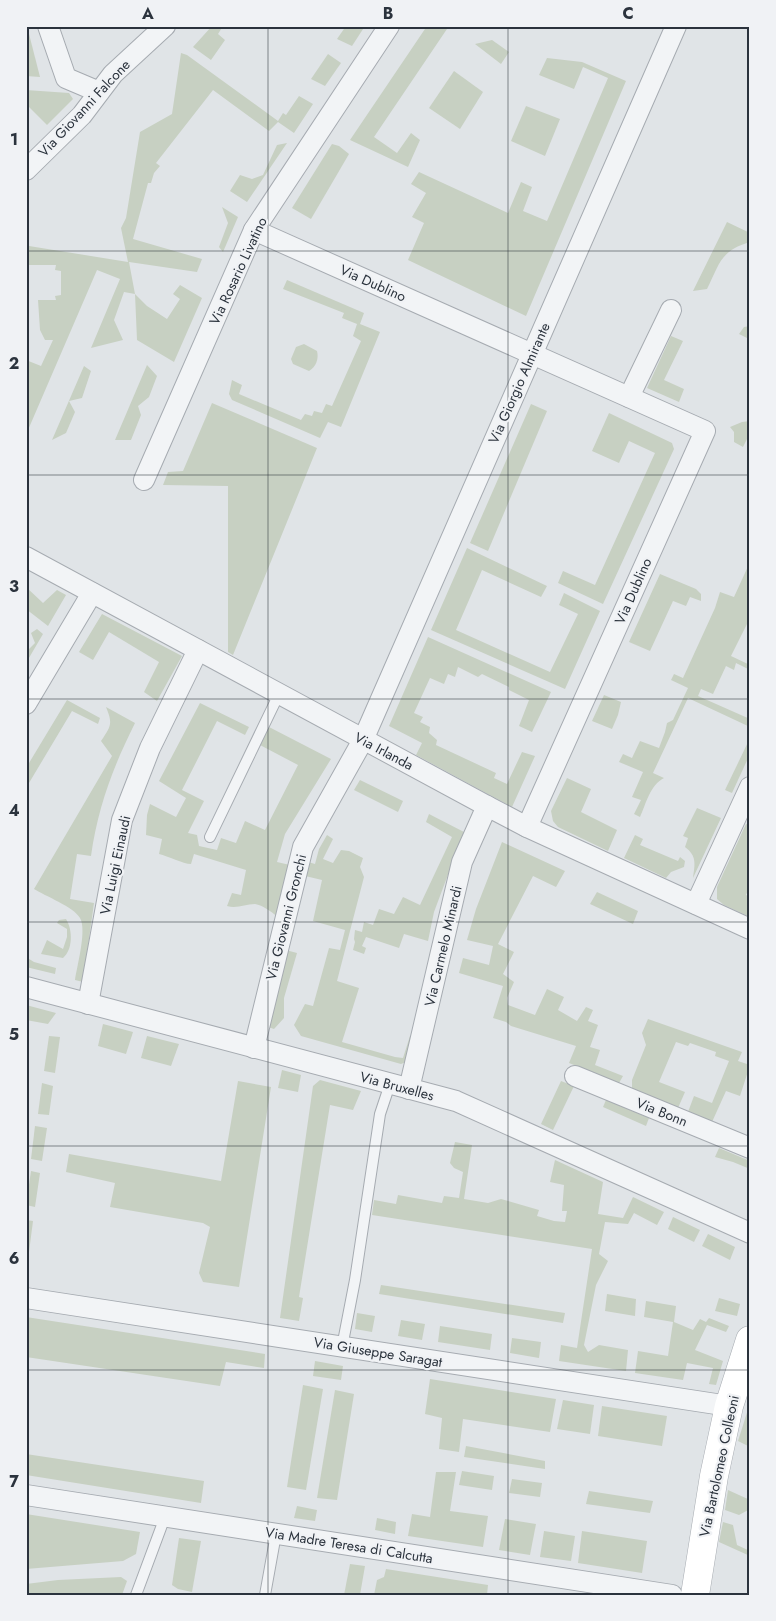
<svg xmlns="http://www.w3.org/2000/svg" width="776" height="1621" font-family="Jost,sans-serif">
<rect width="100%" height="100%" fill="#e0e4e7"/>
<g fill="#c7d0c2">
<path d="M26,26H27L40,77L26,76Z"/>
<path d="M212,26H223L218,34L225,40L211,60L193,47Z"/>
<path d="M346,26H365L352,46L337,39Z"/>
<path d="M427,26H449L374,137L397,153L411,133L420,140L408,167L350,140Z"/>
<path d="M492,40L509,52L501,64L475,44Z"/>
<path d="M181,53L187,55L278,121L283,113L286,115L299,96L313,104L294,133L278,122L269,131L213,90L156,163L160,166L154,173L151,183H148L133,239L202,259L197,272L129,262L135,294L147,306L167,319L180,299L173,294L180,285L202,298L174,362L137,340L135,294L124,292L114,320L123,340L91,348L120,279L97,270L28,430H26V373L28,368L26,367V360L41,366L53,340H45L40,330L38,300H56L55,296L61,295V271L55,270L56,265H29V246L128,262L121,228L126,218L140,132L172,114Z"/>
<path d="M328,54L341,63L325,86L311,79Z"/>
<path d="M547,58L582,62L626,81L526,316L408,260L424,223L412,217L426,193L411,184L419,172L508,213L521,182L532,187L523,211L547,221L608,78L583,67L574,89L539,75Z"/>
<path d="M454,71L483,92L460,129L429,108Z"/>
<path d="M26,90L69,93L73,99L47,125L26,104Z"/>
<path d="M526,106L560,119L545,156L511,141Z"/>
<path d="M287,143L247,202L230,191L240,175L252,179L263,175L277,145Z"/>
<path d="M332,144L339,146L349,154L311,219L292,208Z"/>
<path d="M222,207L238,217L223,252L219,247L228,223Z"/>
<path d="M727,222L750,233V242C720,251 720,263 707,289L693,291Z"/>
<path d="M287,280L364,313L360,324L380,332L341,427L328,422L320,438L232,400L229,394L232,380L242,385L239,394L301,420L305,414L312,416L314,411L322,413L326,404L332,406L361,341L353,336L357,324L342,318L344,313L283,289Z"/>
<path d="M750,326V346L747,345L749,339L739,334L744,327Z"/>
<path d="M671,336L683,341L664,380L684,389L679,402L647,388Z"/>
<path d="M304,344L317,351C319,359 316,367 309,371L293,364L291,359L296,347Z"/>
<path d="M147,365L157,376L149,397L138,406L141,415L131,440H115Z"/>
<path d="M84,366L91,371L82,398L69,401L75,412L66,433L52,440Z"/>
<path d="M212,403L317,448L233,655L228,652V486L163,485L168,472L183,471Z"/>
<path d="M531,404L547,411L488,551L470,543Z"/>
<path d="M609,413L672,443L674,449L603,604L558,583L563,571L595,585L655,453L629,441L619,463L592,451Z"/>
<path d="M750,421V438L747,439L743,447L734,442V432L730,427L742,422Z"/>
<path d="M467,548L547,586L541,597L482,570L456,630L550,672L578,614L559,605L564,593L600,611L565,689L431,630Z"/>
<path d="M750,562V618L731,656L750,665V670L736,663L734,670L726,666L713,694L701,689L698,696L750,719V727L688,698L653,773L664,778C650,785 646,804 640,817L634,814L641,800L632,797L643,772L619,762L623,754L632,758L640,741L659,748L665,732L667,723L673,720L688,688L671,680L674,674L683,678L715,608L720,592L734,597Z"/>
<path d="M660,574L696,589L701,594V601L690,597L686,606L673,601L650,651L629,642Z"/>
<path d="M26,587L43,603L57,590L66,595L48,626L26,609Z"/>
<path d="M102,614L182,656L157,701L144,692L159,662L109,632L93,660L79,652Z"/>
<path d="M37,629L43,634L26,663V652L35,643L31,633Z"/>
<path d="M428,637L551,692L532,732L519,726L529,700L509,690V687L482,674L478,677L458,667L455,677L448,674L444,684L430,678L414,713L423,717L420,722L430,727L429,733L437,740L436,745L496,773L494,778L507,784L522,752L535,756L512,807L416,755L422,743L389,726Z"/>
<path d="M604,695L621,702L618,715L612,729L592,721Z"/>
<path d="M67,700L100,718L98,724L72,711L26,788V768Z"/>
<path d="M200,703L249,727L245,735L217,721L182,790L204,801L188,833L197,835L199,846L217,850L221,838L236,843L245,821L265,830L298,765L260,745L269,727L331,759L285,834L277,862L290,865L277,916C271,912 263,905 255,904C245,904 237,909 227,906L232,893L241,895L246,870L194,854L191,864C183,864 168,856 159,854L162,839L146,835L147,815L150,804L176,817L186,798L159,781Z"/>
<path d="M106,707L135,723C113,767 98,807 91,856L77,854L70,899L94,903L83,982L75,980C77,966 87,930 80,918C74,907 45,896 34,889L112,756L101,741C111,726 113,724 106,707Z"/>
<path d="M750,738V754L732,793L725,790Z"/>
<path d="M567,778L591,789L581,812L617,830L608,851L558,827L553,821L551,811Z"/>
<path d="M360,780L403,801L398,812L354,790Z"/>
<path d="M697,808L721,818L693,878C695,864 697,856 685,847L688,838L683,836Z"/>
<path d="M429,814L464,832L434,912L428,941L404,934L399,948L366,937L362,946L366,948L364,954L353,950L355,942L354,939L355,930L362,932L364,922L373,925L379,909L394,914L403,897L420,905L452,837L426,822Z"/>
<path d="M746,824L750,825V886L746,895L750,897V917L724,905L717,899V887Z"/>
<path d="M327,835L333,839L323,859L333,863L341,850L349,851L363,858L360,867L364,877L337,981L359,988L342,1042L395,1057L403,1058L410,1036L415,1038L406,1062L401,1064L301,1036L294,1025L305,1004L313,1006L329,948L340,950L345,930L313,921L322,880L301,875L305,861L315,864L319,849Z"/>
<path d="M635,835L643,839L640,845L678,861L680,857L685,861L684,867L671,872L666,878L624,858Z"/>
<path d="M502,842L565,871L556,887L533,876L498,944L514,952L503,974L514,982L507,998L508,1005L535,1015L547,989L564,997L558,1010L577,1021L586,1007L593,1010L588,1021L598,1025L590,1047L600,1050L595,1065L623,1076L619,1083L569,1063L576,1046L511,1026L506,1022L493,1018L503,986L459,973L463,958L489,965L493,946L467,940L476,909Z"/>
<path d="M597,892L638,911L633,924L590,904Z"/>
<path d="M66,919C73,930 73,950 63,958L41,954L47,940L63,949L67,937V929L57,923L59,920Z"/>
<path d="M282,949L297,953L284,998V1018L274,1029L262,1025Z"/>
<path d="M26,957L34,962L56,968L55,974L26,967Z"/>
<path d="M26,1005L56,1013L48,1024L26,1020Z"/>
<path d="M648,1019L742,1052L738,1061L750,1065L740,1096L726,1091L712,1122L688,1112L694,1096L712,1103L729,1061L715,1056L716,1052L690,1043L688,1046L676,1042L659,1082L685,1092L678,1108L632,1089V1080L646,1045L642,1033Z"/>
<path d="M103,1024L133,1032L126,1054L98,1046Z"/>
<path d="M49,1036L60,1037L55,1073L44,1071Z"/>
<path d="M147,1036L179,1044L171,1066L141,1058Z"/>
<path d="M282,1070L301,1075L298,1092L278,1088Z"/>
<path d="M320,1080L361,1091L353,1110L330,1105L299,1297L303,1298L299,1321L280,1318L313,1086Z"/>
<path d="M238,1081L271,1087L239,1287L203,1282L199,1273L210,1227L203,1223L110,1207L115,1183L66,1172L69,1154L221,1181Z"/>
<path d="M561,1081L574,1086L553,1130L541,1124Z"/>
<path d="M42,1083L53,1086L49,1115L38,1114Z"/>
<path d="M606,1100L649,1118L646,1126L603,1107Z"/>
<path d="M35,1126L47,1128L42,1161L31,1159Z"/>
<path d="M455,1142L472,1145L464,1199L488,1203L501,1199L539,1210L537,1216L554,1221L565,1222L567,1211H562L564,1185L550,1182L555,1160L603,1182L598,1214L623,1218L633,1197L664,1212L657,1225L634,1213L628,1224L605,1222L599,1254L608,1261L596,1285L584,1345L588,1352L599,1345L628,1350L626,1371L559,1361L561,1345L577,1348L592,1249L372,1215L374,1200L396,1204L398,1195L442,1203L444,1196L459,1198L463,1172L454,1168L450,1163Z"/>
<path d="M719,1148L750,1161V1169L733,1162L715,1157Z"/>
<path d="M31,1171L40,1173L35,1207L26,1205Z"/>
<path d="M673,1217L700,1230L694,1242L668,1229Z"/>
<path d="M26,1220L33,1221L29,1252H26Z"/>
<path d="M708,1234L735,1247L730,1260L702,1246Z"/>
<path d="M381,1285L565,1313L563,1323L379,1294Z"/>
<path d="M607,1294L636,1299L635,1316L605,1311Z"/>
<path d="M719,1298L740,1304L737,1316L715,1311Z"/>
<path d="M646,1301L676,1306L674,1322L693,1330L700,1319L706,1322L709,1318L729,1326L726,1332L707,1325L695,1350L723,1361L716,1385L709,1384L713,1368L687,1363L683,1380L635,1373L638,1351L668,1356L673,1322L644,1317Z"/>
<path d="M357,1313L375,1316L372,1332L355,1329Z"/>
<path d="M26,1317L265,1354L264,1368L226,1362L220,1386L26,1357Z"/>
<path d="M401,1320L425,1324L422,1340L398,1336Z"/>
<path d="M440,1326L492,1334L490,1350L438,1342Z"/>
<path d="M512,1338L541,1342L539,1358L510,1353Z"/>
<path d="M315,1361L343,1366L341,1380L313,1376Z"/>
<path d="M430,1379L556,1399L550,1432L463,1419L459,1452L439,1449L442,1418L425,1414Z"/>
<path d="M303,1385L323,1389L306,1490L287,1487Z"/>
<path d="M335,1390L354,1394L337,1500L317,1498Z"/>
<path d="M563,1400L594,1405L590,1434L557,1429Z"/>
<path d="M750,1403V1447L738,1441Z"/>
<path d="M602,1406L667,1416L662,1446L598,1436Z"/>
<path d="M466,1446L545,1461V1469L464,1457Z"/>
<path d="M26,1454L204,1481L201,1503L26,1475Z"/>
<path d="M462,1471L494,1476L492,1490L459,1485Z"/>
<path d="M436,1472H456L450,1511L488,1516L483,1547L408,1536L412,1514L430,1517Z"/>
<path d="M512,1479L542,1483L540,1497L509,1493Z"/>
<path d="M728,1490L750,1500V1509L739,1515L725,1510Z"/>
<path d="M589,1491L653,1501L650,1513L586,1504Z"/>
<path d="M297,1506L317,1510L315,1521L294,1518Z"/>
<path d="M26,1514L140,1532L136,1554L123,1561L26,1569Z"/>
<path d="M377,1518L396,1522L395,1534L375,1530Z"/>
<path d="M505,1519L536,1524L530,1555L499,1550Z"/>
<path d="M723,1522L733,1525L737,1545L750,1551V1556L719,1542Z"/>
<path d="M544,1531L575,1536L571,1561L540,1557Z"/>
<path d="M582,1531L647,1541L642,1573L578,1563Z"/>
<path d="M179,1538L201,1541L192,1592L178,1589L172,1585Z"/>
<path d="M350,1564L365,1566L360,1595H344Z"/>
<path d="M386,1569L488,1585L487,1595H374L377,1580L384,1577Z"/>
<path d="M121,1577L127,1581L122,1595H26V1584L58,1580Z"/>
</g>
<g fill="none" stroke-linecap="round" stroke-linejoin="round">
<defs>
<g id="service">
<path d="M210,837L279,694"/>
<path d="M342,1347L355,1280L380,1114L390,1084"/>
<path d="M136,1595L165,1517"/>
<path d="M265,1595L276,1534"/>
</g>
<g id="minor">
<path d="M48,26L66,78L99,92"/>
<path d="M26,170L82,115L113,74L165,26"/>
<path d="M254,230L705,431L527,827"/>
<path d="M629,397L671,310"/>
<path d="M144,480L254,230L389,26"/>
<path d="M26,557L487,806L527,827L750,929"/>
<path d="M26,704L92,593"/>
<path d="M696,904L750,787"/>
<path d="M26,987L456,1101L750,1233"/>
<path d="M88,1004L122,820L150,748L198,650"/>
<path d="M254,1048L303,847L363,740L676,26"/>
<path d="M575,1076L750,1148"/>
<path d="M409,1089L462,862L487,806"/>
<path d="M26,1298L729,1406"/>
<path d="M26,1495L672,1595"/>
</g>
<path id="secondary" d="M695,1595L714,1476L729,1406L750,1340"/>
</defs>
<use href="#service" stroke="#a6abb1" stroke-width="12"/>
<use href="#minor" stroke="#a6abb1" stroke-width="22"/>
<use href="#secondary" stroke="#a6abb1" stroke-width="29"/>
<use href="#service" stroke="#f2f4f6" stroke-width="10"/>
<use href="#minor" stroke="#f2f4f6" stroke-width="20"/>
<use href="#secondary" stroke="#fff" stroke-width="28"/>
</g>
<path fill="none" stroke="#2b333d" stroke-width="1" stroke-opacity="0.55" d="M268,26V1595M508,26V1595M26,251H750M26,475H750M26,699H750M26,922H750M26,1146H750M26,1370H750"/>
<g text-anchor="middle" stroke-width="4.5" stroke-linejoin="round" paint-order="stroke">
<g font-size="14" fill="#2b333d" stroke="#f0f2f5">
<text transform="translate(84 108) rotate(-47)" y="5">Via Giovanni Falcone</text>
<text transform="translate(238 271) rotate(-65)" y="5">Via Rosario Livatino</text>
<text transform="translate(373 283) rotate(24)" y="5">Via Dublino</text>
<text transform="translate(519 383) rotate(-66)" y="5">Via Giorgio Almirante</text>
<text transform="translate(633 591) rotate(-66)" y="5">Via Dublino</text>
<text transform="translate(384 751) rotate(28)" y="5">Via Irlanda</text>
<text transform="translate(115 865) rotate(-78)" y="5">Via Luigi Einaudi</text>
<text transform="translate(286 917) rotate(-76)" y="5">Via Giovanni Gronchi</text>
<text transform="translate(443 946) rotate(-77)" y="5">Via Carmelo Minardi</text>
<text transform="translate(397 1086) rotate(15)" y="5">Via Bruxelles</text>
<text transform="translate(662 1112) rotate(22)" y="5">Via Bonn</text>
<text transform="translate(378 1352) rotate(9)" y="5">Via Giuseppe Saragat</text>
<text transform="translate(719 1466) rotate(-78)" y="5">Via Bartolomeo Colleoni</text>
<text transform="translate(349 1545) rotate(9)" y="5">Via Madre Teresa di Calcutta</text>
</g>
</g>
<rect width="776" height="1621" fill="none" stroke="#f0f2f5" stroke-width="55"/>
<rect x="28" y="28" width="720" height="1566" fill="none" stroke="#2b333d" stroke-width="2"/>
<g font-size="16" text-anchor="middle" font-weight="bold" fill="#2b333d">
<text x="148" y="19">A</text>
<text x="388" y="19">B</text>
<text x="628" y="19">C</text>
<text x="14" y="145">1</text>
<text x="14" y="369">2</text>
<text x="14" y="592">3</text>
<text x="14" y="816">4</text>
<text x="14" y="1040">5</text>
<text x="14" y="1264">6</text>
<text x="14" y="1487">7</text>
</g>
</svg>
